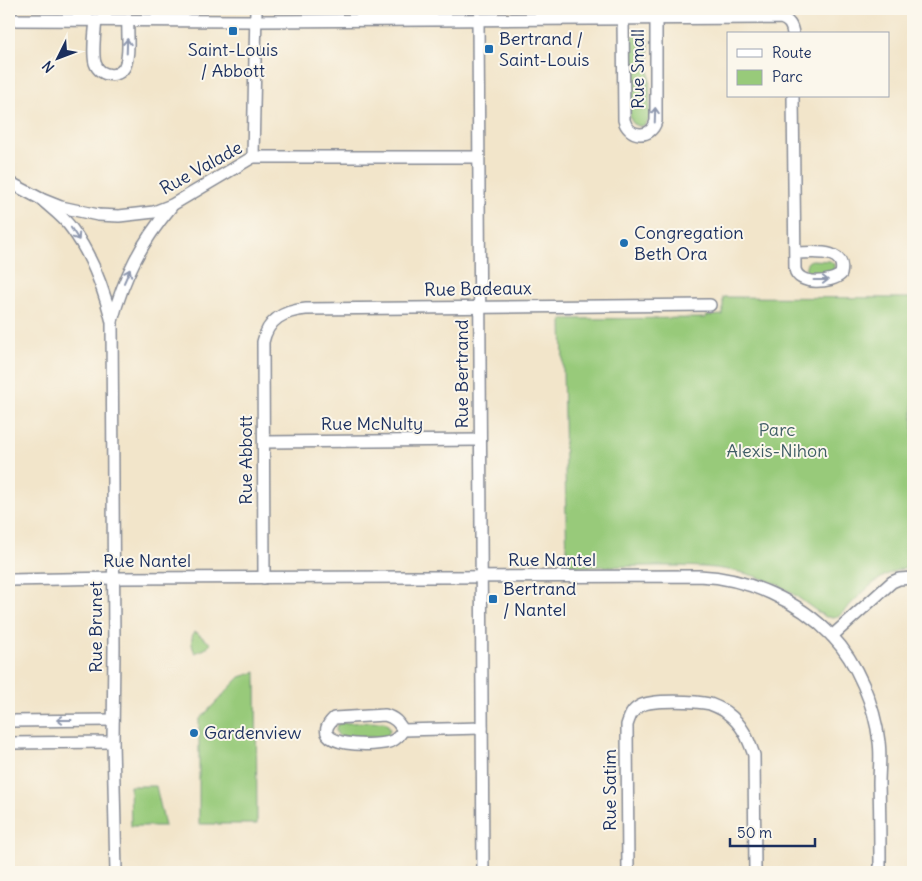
<svg xmlns="http://www.w3.org/2000/svg" width="922" height="881" font-family="Delius,sans-serif">
<rect width="100%" height="100%" fill="#fbf7ec"/>
<filter id="ink" filterUnits="userSpaceOnUse"><feTurbulence type="fractalNoise" baseFrequency=".02" numOctaves="2"/><feDisplacementMap in="SourceGraphic" scale="10" xChannelSelector="R" yChannelSelector="G"/><feConvolveMatrix kernelMatrix="1 2 1 2 8 2 1 2 1" color-interpolation-filters="sRGB"/></filter>
<filter id="wash" filterUnits="userSpaceOnUse"><feTurbulence type="fractalNoise" baseFrequency=".0096" numOctaves="4" result="noise"/><feDisplacementMap in="SourceGraphic" scale="20" xChannelSelector="R" yChannelSelector="G"/><feGaussianBlur stdDeviation="1.12" result="paint"/><feColorMatrix in="noise" values="0 0 0 0 0 0 0 0 0 0 0 0 0 0 0 0 0 1.4 0 .05"/><feComposite in="paint" operator="in"/></filter>
<g filter="url(#wash)">
<rect width="100%" height="100%" fill="#f2e5ca"/>
<g fill="#98ca7a" stroke="#5a7c6c">
<path d="M636,34C644,33 647,36 649,43L650,118L645,125C636,128 631,124 630,115L629,44L630,40Z"/>
<path d="M813,260L830,261L834,264V270L830,274H810L806,270C805,265 808,260 813,260Z"/>
<path d="M723,297L913,298V567C880,570 862,594 839,616L832,617H826C809,607 796,594 778,585C734,565 695,566 648,566C621,566 594,567 567,567L562,319L706,318V316L723,315Z"/>
<path d="M194,632L197,633L211,644L205,649L195,653C192,647 190,639 194,632Z"/>
<path d="M256,672L257,824H199V720L240,677Z"/>
<path d="M384,722L388,725L390,730L388,734L384,737H341C336,734 335,731 337,725L341,723Z"/>
<path d="M130,786H156L165,826H131Z"/>
</g>
</g>
<g filter="url(#ink)">
<g fill="none" stroke-linecap="round" stroke-linejoin="round">
<defs>
<g id="minor">
<path d="M478,19L483,872"/>
<path d="M623,19L624,120C628,137 651,140 656,121V19"/>
<path d="M9,20L256,21L781,18C789,21 792,25 793,34"/>
<path d="M96,20C95,31 92,52 95,63C100,78 122,79 126,63C130,50 127,33 128,20"/>
<path d="M793,96L795,269C798,286 832,283 841,274C847,247 812,253 795,253"/>
<path d="M253,157L256,9"/>
<path d="M9,182L41,199L61,207L98,215L119,216L154,212L172,205L253,157H478"/>
<path d="M41,199C52,209 64,217 72,229C92,256 104,290 112,322L114,647L113,742L116,872"/>
<path d="M112,321C124,276 141,243 171,207"/>
<path d="M264,442L480,440"/>
<path d="M264,578L263,342C268,319 284,311 306,309L710,305"/>
<path d="M9,580L114,578L699,576C747,578 798,600 832,636C857,662 875,706 879,742C881,756 879,771 879,784C880,814 880,843 880,872"/>
<path d="M832,636L892,582L899,579L913,578"/>
<path d="M385,715C395,718 398,722 403,730C400,735 397,739 392,741C379,747 303,748 334,718Z"/>
<path d="M9,721L113,720"/>
<path d="M403,730L482,728"/>
<path d="M9,743L113,742"/>
<path d="M628,872L627,725C630,716 632,710 640,706C651,699 697,701 710,704C715,706 723,709 727,713C742,724 748,738 754,755L755,872"/>
</g>
</defs>
<use href="#minor" stroke="#868a94" stroke-width="14"/>
<use href="#minor" stroke="#fff" stroke-width="11"/>
</g>
<defs><path id="oneway-shaft" d="M-6 0H5M1.5-3L5.5 0L1.5 3" fill="none" stroke-width="1.6" stroke-linecap="round" stroke-linejoin="round" transform="scale(1.25)"/></defs>
<g stroke="#8d97ae">
<use href="#oneway-shaft" transform="translate(127 46) rotate(-88)"/>
<use href="#oneway-shaft" transform="translate(655 115) rotate(-88)"/>
<use href="#oneway-shaft" transform="translate(75 234) rotate(57)"/>
<use href="#oneway-shaft" transform="translate(127 276) rotate(-66)"/>
<use href="#oneway-shaft" transform="translate(821 280)"/>
<use href="#oneway-shaft" transform="translate(64 720) rotate(180)"/>
</g>
</g>
<g fill="#1f6fb2" stroke="#fbf7ec" stroke-width="2">
<rect x="228" y="26" width="10" height="10" rx="2.5"/>
<rect x="484" y="44" width="10" height="10" rx="2.5"/>
<circle cx="624" cy="243" r="5"/>
<rect x="488" y="594" width="10" height="10" rx="2.5"/>
<circle cx="194" cy="733" r="5"/>
</g>
<g text-anchor="middle" stroke-width="4" stroke-linejoin="round" paint-order="stroke">
<g font-size="18" fill="#1b2f5e" stroke="#fbf7ec" text-anchor="start">
<text x="499" y="45">Bertrand /<tspan x="499" dy="21">Saint-Louis</tspan></text>
<text x="233" y="56" text-anchor="middle">Saint-Louis<tspan x="233" dy="21">/ Abbott</tspan></text>
<text x="634" y="239">Congregation<tspan x="634" dy="21">Beth Ora</tspan></text>
<text x="503" y="595">Bertrand<tspan x="503" dy="21">/ Nantel</tspan></text>
<text x="204" y="739">Gardenview</text>
</g>
<g font-size="18" fill="#1b2f5e" stroke="#fbf7ec">
<text transform="translate(638 69) rotate(-90)" y="6">Rue Small</text>
<text transform="translate(201 168) rotate(-29)" y="6">Rue Valade</text>
<text transform="translate(478 289) rotate(-1)" y="6">Rue Badeaux</text>
<text transform="translate(462 374) rotate(-90)" y="6">Rue Bertrand</text>
<text x="372" y="430">Rue McNulty</text>
<text transform="translate(246 460) rotate(-90)" y="6">Rue Abbott</text>
<text x="552" y="566">Rue Nantel</text>
<text x="147" y="567">Rue Nantel</text>
<text transform="translate(96 627) rotate(-90)" y="6">Rue Brunet</text>
<text transform="translate(610 790) rotate(-90)" y="6">Rue Satim</text>
</g>
<g font-size="18" fill="#405e66" stroke="#fbf7ec">
<text x="777" y="436">Parc<tspan x="777" dy="21">Alexis-Nihon</tspan></text>
</g>
</g>
<rect width="922" height="881" fill="none" stroke="#fbf7ec" stroke-width="30"/>
<rect x="727" y="32" width="162" height="65" fill="#fbf7ec" stroke="#a1a7b3"/>
<rect x="737" y="49" width="25" height="8" fill="#ffffff" stroke="#a1a7b3"/>
<text x="772" y="58" font-size="15" fill="#1b2f5e">Route</text>
<rect x="737" y="70" width="25" height="15" fill="#98ca7a" stroke="#a1a7b3"/>
<text x="772" y="82" font-size="15" fill="#1b2f5e">Parc</text>
<g transform="translate(58 58) rotate(228)" stroke="#fbf7ec" stroke-width="4" paint-order="stroke">
<path d="M0-4L9 19L0 12L-9 19Z" fill="#1b2f5e"/>
<text y="-8" font-size="14" font-weight="bold" text-anchor="middle" fill="#1b2f5e">N</text>
</g>
<path d="M730 838v8h85v-8" fill="none" stroke="#1b2f5e" stroke-width="2.5"/>
<text x="737" y="838" font-size="15" fill="#1b2f5e" stroke="#fbf7ec" stroke-width="4" paint-order="stroke">50 m</text>
</svg>
